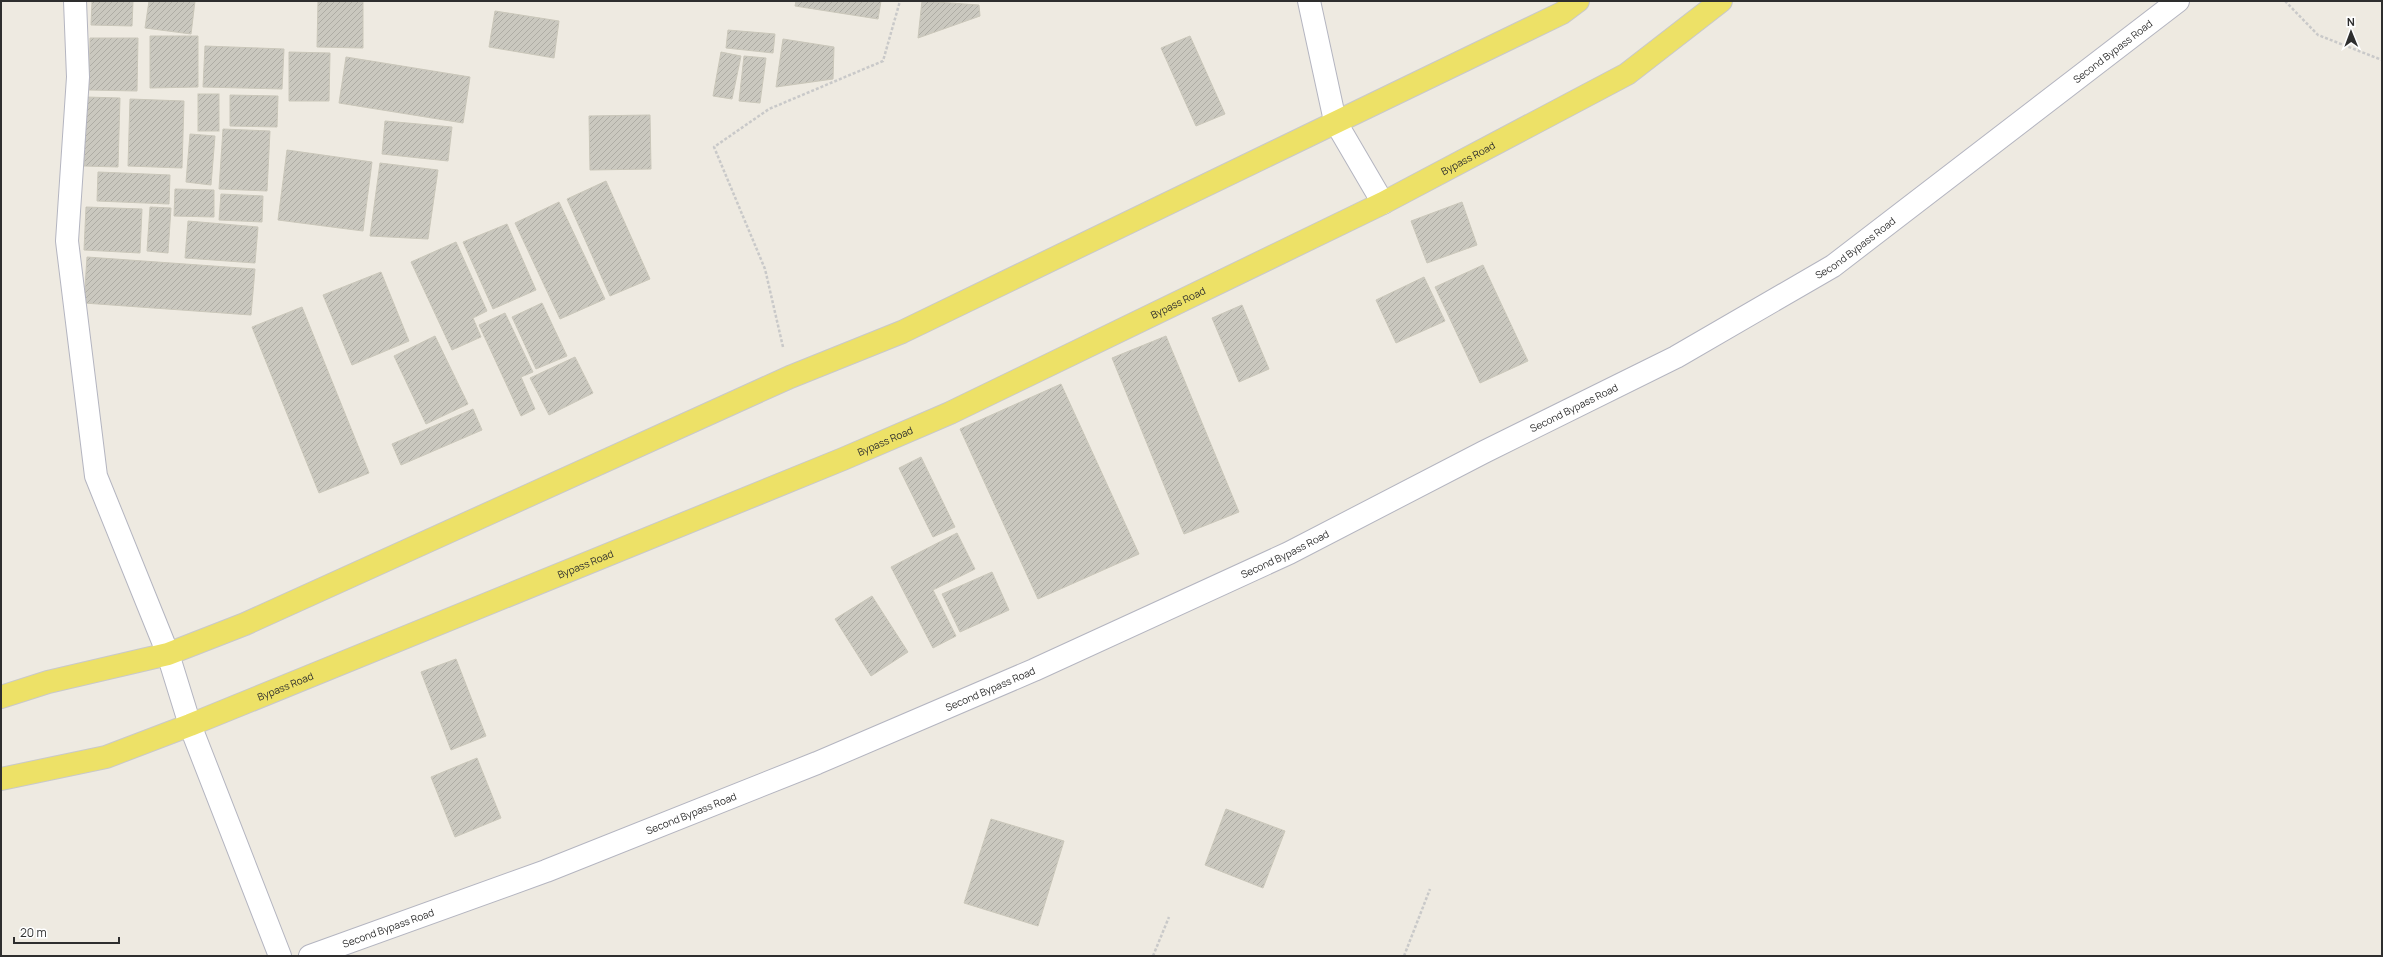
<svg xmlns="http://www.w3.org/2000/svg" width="2383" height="957" font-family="Manrope,sans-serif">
<defs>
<pattern id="building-hatch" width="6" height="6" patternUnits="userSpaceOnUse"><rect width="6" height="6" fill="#cac8bf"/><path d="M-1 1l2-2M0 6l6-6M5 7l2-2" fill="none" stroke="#aeaca4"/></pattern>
</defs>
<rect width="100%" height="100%" fill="#eeeae1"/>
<g fill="url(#building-hatch)" stroke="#cac7ba">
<path d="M92,1H133L132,26L91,25Z"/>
<path d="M149,1H195L191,34L145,28Z"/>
<path d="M318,1H363V48L317,47Z"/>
<path d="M796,1H881L878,19L795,6Z"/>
<path d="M922,1L979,5L980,16L918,38Z"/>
<path d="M495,11L559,21L554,58L489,47Z"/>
<path d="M728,30L775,34L773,53L726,48Z"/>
<path d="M150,36H198V87L150,88Z"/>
<path d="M1190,36L1225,114L1196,126L1161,48Z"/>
<path d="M90,38H138L137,91L89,90Z"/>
<path d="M783,39L834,47L833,79L776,87Z"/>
<path d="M205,46L284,49L282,89L203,87Z"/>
<path d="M289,52L330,53L329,101H289Z"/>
<path d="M721,52L741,56L732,99L713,96Z"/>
<path d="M744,56L766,58L760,103L739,101Z"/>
<path d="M346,57L470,77L463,123L339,103Z"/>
<rect x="198" y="94" width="21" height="37"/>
<path d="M230,95L278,96L277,127L230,126Z"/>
<path d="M86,97L120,98L118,167L84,166Z"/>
<path d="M130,99L184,101L182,168L128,166Z"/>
<path d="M650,115L651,169L590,170L589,116Z"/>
<path d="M385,121L452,127L448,161L382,154Z"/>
<path d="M223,129L270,131L267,191L219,189Z"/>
<path d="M190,134L215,136L211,185L186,182Z"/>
<path d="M287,150L372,162L363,231L278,220Z"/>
<path d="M380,163L438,170L428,239L370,236Z"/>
<path d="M98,172L170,175L169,204L97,201Z"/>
<path d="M606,181L650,279L610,296L567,199Z"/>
<path d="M175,189L214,190V217L174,216Z"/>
<path d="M221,194L263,196L262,222L219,220Z"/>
<path d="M559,202L605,299L560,319L515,223Z"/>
<path d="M1462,202L1477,245L1427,263L1411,221Z"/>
<path d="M86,207L142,209L140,253L84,250Z"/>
<path d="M150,207L171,208L168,253L147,251Z"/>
<path d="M188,221L258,227L255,263L185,258Z"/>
<path d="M507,224L536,290L493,309L463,242Z"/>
<path d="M456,242L487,311L473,318L481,337L452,350L411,262Z"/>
<path d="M87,257L255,269L251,315L84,303Z"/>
<path d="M1483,265L1528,361L1480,383L1435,287Z"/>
<path d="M381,272L409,341L352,365L323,295Z"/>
<path d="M1424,277L1445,321L1396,343L1376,300Z"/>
<path d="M542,303L567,356L536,369L512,317Z"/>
<path d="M1242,305L1269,369L1239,382L1212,318Z"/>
<path d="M302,307L369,473L319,493L252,327Z"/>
<path d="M505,313L533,372L521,377L535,409L521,416L479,325Z"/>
<path d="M435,336L468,404L426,424L394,356Z"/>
<path d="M1166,336L1239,512L1184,534L1112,358Z"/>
<path d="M575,357L593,393L549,415L530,378Z"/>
<path d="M1061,384L1139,554L1038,599L960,429Z"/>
<path d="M473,409L482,430L401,465L392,444Z"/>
<path d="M921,457L955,527L933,537L899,468Z"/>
<path d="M957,533L975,569L933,590L956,636L933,648L891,567Z"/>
<path d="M992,572L1009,610L960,632L942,594Z"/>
<path d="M872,596L908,652L871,676L835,619Z"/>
<path d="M456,659L486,736L451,750L421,672Z"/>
<path d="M477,758L501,818L455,837L431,777Z"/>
<path d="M1226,809L1285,831L1263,888L1205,865Z"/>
<path d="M991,819L1064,841L1038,926L964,903Z"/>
</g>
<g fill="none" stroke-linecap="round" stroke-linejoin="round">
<defs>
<g id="minor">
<path d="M75,1L78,77L67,241L96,476L168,654"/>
<path d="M1309,1L1335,121L1383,203"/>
<path id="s1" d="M310,956L546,871L817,763L1034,670L1289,553L1484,452L1676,357L1833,266L2178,1"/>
</g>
<path id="tertiary" d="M168,654L190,725L280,956"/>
<g id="primary">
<path d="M1,697L48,682L168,654L245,624L790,377L902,332L1562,13L1578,1"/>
<path id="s2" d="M1,779L106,757L190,725L843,459L950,413L1383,203L1627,74L1721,1"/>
</g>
</defs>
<use href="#minor" stroke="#b4b5c0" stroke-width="24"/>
<use href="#tertiary" stroke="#b4b5c0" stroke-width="24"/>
<use href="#primary" stroke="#c9c9c9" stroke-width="24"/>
<g stroke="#c9c9c9" stroke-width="2.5" stroke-dasharray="3 2" stroke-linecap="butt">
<path d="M2285,1L2318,35L2382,60"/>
<path d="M783,347L765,269L714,147L769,109L883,61L900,1"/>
<path d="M1153,956L1169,917"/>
<path d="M1404,956L1430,889"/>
</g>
<use href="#minor" stroke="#fff" stroke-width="22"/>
<use href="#tertiary" stroke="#fff" stroke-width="22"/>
<use href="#primary" stroke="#ede167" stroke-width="22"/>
</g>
<g text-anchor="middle" stroke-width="3" stroke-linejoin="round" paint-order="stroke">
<g font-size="10" fill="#2e2e2e" stroke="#fff">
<text dy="4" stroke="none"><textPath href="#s1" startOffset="2027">Second Bypass Road</textPath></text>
<text dy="4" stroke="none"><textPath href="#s2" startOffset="1596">Bypass Road</textPath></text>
<text dy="4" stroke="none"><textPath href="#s1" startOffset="1703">Second Bypass Road</textPath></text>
<text dy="4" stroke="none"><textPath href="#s2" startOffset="1272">Bypass Road</textPath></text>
<text dy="4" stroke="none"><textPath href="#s1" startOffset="1379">Second Bypass Road</textPath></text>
<text dy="4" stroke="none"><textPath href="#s2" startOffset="948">Bypass Road</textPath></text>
<text dy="4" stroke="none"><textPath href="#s1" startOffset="1055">Second Bypass Road</textPath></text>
<text dy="4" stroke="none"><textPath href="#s2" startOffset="624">Bypass Road</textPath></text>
<text dy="4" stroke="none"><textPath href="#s2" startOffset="300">Bypass Road</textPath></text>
<text dy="4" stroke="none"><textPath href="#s1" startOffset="731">Second Bypass Road</textPath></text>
<text dy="4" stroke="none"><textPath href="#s1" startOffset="407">Second Bypass Road</textPath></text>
<text dy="4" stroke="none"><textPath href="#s1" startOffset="83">Second Bypass Road</textPath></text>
</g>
</g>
<rect width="2383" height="957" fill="none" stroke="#2e2e2e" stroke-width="4"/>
<g transform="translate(2351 32) rotate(359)" stroke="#ffffff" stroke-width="3" paint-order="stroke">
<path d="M0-3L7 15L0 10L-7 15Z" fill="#2e2e2e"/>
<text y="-6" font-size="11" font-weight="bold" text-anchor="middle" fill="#2e2e2e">N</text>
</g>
<path d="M14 937v6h105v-6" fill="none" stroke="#2e2e2e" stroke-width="2"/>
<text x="20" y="937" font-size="12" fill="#2e2e2e" stroke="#ffffff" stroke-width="3" paint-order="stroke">20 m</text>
</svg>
